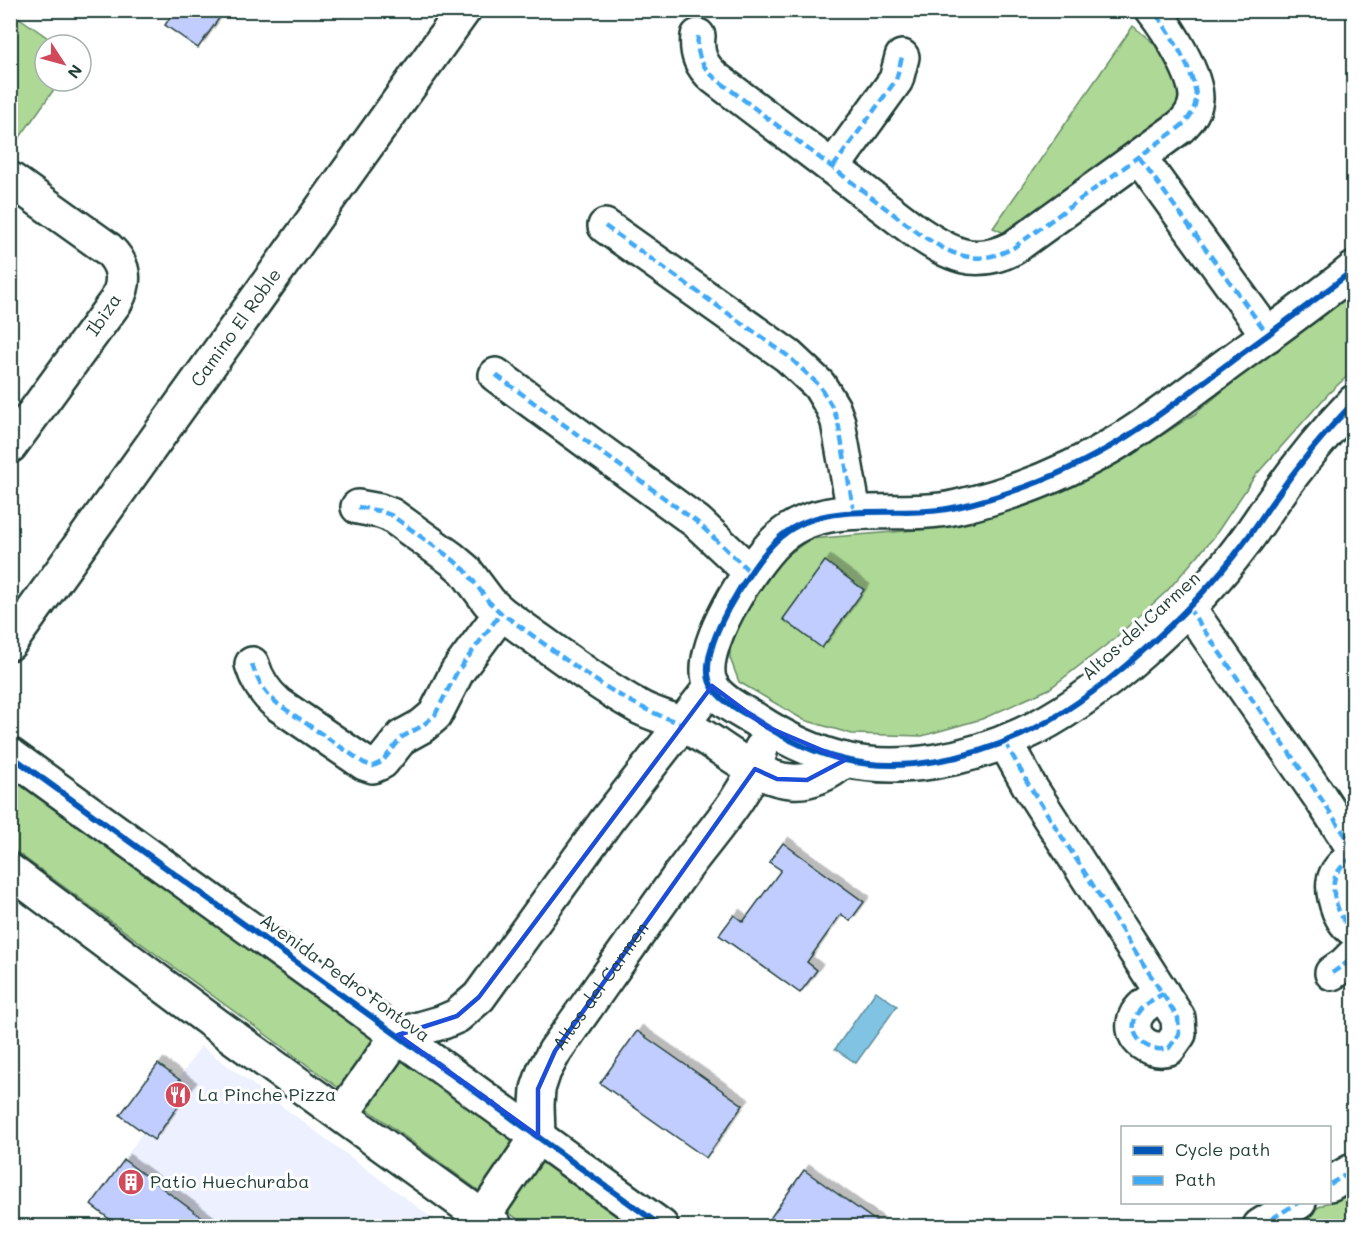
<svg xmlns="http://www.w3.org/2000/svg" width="1364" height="1237" font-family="Mali,sans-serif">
<defs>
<filter id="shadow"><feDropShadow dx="5.5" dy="-5.5" stdDeviation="0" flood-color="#0004"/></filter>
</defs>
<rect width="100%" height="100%" fill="#fff"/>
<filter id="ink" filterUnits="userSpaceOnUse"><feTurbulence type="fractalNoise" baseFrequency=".0167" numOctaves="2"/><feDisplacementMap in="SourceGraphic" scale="12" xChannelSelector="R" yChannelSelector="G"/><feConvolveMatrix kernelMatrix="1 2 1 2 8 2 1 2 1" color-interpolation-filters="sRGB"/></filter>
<g filter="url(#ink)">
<path fill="#ecf0ff" d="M201,1046L443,1226H120L91,1205L124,1160Z"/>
<g fill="#add896" stroke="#668a65" stroke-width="1.5">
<path d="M11,12L58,45H45V81H60L13,147L10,145Z"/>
<path d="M1133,26L1169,56L1182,86L1174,112L1006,234L993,228Z"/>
<path d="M1353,283V371L1329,393L1255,476L1214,537L1167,591L1114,639L1049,689L982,719L922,736L852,734L804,720L739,682L730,658V631L770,568L810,539L928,529L990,514L1059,491L1139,450L1195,414Z"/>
<path d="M11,765L644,1226H527L11,848Z"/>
<path d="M1353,1186V1226H1286L1326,1203L1330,1202V1200Z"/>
</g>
<path fill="#81c3e2" stroke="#5a8d9c" stroke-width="1.5" d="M876,991L897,1006L856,1063L835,1049Z"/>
<g fill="#c1cdfe" stroke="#1f3d34" stroke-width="1.5" filter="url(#shadow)">
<path d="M175,10H225L198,48L165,25Z"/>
<path d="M825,561L864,590L822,648L783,619Z"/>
<path d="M783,843L864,902L850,921L841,914L807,962L817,970L800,993L719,935L734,915L743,922L781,870L769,862Z"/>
<path d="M637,1031L743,1105L706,1158L600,1083Z"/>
<path d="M158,1064L191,1088L154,1140L120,1115Z"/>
<path d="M124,1160L215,1227H120L91,1205Z"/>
<path d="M804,1170L884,1227H764Z"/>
</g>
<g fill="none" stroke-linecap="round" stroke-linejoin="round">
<defs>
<g id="minor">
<path d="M698,36C696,54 701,66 715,78L917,232C950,254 974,268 1013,248L1180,127C1188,120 1195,111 1196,99C1197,75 1168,29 1153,10"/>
<path d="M1139,157L1268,335"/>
<path d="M833,167L896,80L902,57"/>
<path d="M10,179L108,249C124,264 127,281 116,301L10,446"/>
<path d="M605,226L788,356L819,385L833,408L838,422L854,512"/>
<path d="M1354,269C1314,302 1271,332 1229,363C1194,389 1160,416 1123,439C1073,470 1014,494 957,507C899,521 822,495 776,541C752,564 694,651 711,685C719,701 741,711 756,720C782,737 814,753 845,760C902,773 969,759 1021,735C1097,701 1193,611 1243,544C1253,531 1262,517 1271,504C1296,468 1323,434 1354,402"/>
<path d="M496,375L697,522L750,572"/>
<path d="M358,507L380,511L391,515L452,559L465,570L489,602L501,613C547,645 592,681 641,708C655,715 669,718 683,725C717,741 754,779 791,781C812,783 830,773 845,760"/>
<path d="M1188,607L1320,797L1354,849"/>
<path id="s1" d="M10,643L464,10"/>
<path d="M252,664C257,681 265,693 278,704L364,763L373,766L382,762L402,737L422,726L435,715L457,672L501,613"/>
<path d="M1005,742L1030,787L1178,1018L1179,1034L1169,1048C1148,1054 1125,1036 1137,1014C1143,1004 1154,999 1163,994"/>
<path d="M10,755L661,1226"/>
<path d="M1354,857C1330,872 1330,887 1339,911C1343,919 1346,925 1354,930"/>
<path d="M10,871L215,1024L495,1226"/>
<path d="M1332,973L1345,964L1354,955"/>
<path d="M342,1114L398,1035L443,1022L457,1016L479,997L607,820L712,686"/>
<path d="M1330,1184L1354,1170"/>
<path id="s2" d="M483,1217L538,1136L537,1105L538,1089L544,1071L555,1051C597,992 638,933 680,875C708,835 748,797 761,749"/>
<path d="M1260,1226L1299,1202"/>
</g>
</defs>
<use href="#minor" stroke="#1f3d34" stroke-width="38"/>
<use href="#minor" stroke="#fff" stroke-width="33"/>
<g stroke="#3fa9f5" stroke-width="4.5" stroke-dasharray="9 4.5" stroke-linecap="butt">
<path d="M698,36C696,54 701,66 715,78L917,232C950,254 974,268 1013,248L1180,127C1188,120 1195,111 1196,99C1197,75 1168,29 1153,10"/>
<path d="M1139,157L1268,335"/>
<path d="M833,167L896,80L902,57"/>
<path d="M605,226L788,356L819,385L833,408L838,422L854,512"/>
<path d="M496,375L697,522L750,572"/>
<path d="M358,507L380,511L391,515L452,559L465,570L489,602L501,613C559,653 616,703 683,724"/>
<path d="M1188,607L1320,797L1354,849"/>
<path d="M252,664C257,681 265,693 278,704L364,763L373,766L382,762L402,737L422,726L435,715L457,672L501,613"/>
<path d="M1005,742L1030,787L1178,1018L1179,1034L1169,1048C1148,1054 1125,1036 1137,1014C1143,1004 1154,999 1163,994"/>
<path d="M1354,857C1330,872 1330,887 1339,911C1343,919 1346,925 1354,930"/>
<path d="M1332,973L1345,964L1354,955"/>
<path d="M1330,1184L1354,1170"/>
<path d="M1260,1226L1299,1202"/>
</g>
<defs>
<g id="cycleway">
<path d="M1354,269C1314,302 1271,332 1229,363C1194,389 1160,416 1123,439C1073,470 1014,494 957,507C899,521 822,495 776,541C752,564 694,651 711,685C719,701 741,711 756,720C782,737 814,753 845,760C902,773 969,759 1021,735C1097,701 1193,611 1243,544C1253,531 1262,517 1271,504C1296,468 1323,434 1354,402"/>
<path d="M10,755L661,1226"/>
</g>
</defs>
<use href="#cycleway" stroke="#fff" stroke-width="10"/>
<use href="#cycleway" stroke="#0057b8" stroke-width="6"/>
</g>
</g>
<path fill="none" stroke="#1d4ed8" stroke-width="4.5" stroke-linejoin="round" d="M712,686L767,727L845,760L807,780L777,779L755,769L555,1051L538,1089V1136L398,1035L457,1016L479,997Z"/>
<defs>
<symbol id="restaurant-disc" viewBox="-11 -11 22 22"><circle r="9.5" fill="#d1495b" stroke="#fff"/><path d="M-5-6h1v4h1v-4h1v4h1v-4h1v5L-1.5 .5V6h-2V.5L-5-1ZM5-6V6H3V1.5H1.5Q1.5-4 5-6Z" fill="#fff"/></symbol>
<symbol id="building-disc" viewBox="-11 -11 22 22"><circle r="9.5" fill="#d1495b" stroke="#fff"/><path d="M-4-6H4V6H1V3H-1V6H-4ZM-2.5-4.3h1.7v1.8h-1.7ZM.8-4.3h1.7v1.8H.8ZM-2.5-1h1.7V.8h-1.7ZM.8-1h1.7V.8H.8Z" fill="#fff"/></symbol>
</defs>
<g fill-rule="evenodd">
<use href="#restaurant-disc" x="163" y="1080" width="30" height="30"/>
<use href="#building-disc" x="116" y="1167" width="30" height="30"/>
</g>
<g text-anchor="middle" stroke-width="6" stroke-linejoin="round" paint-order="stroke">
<g font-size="18" fill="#1f3d34" stroke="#fff">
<text transform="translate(104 315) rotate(-56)" y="6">Ibiza</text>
<text dy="6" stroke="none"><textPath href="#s1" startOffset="388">Camino El Roble</textPath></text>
<text transform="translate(1141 626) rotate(-42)" y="6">Altos del Carmen</text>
<text transform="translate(345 978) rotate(36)" y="6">Avenida Pedro Fontova</text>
<text dy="6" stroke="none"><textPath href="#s2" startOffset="266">Altos del Carmen</textPath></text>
</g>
<g font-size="18" fill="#1f3d34" stroke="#fff" text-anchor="start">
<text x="198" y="1101">La Pinche Pizza</text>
<text x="150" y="1188">Patio Huechuraba</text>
</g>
</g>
<rect width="1364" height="1237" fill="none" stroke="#fff" stroke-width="36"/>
<rect x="18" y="18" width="1328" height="1201" fill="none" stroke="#1f3d34" stroke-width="2" filter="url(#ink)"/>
<rect x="1121" y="1126" width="210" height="78" fill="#ffffff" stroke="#a5b1ae" stroke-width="1.5"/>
<rect x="1133" y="1146" width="30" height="9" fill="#0057b8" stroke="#a5b1ae" stroke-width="1.5"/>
<text x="1175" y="1156" font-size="18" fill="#1f3d34">Cycle path</text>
<rect x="1133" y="1176" width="30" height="9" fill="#3fa9f5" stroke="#a5b1ae" stroke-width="1.5"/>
<text x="1175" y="1186" font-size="18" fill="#1f3d34">Path</text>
<g transform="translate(63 63) rotate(126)"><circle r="28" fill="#ffffff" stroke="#a5b1ae" stroke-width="1.5"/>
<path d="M0-4.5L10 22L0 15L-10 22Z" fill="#d1495b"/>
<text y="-9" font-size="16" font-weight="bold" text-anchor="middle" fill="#1f3d34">N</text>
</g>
</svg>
